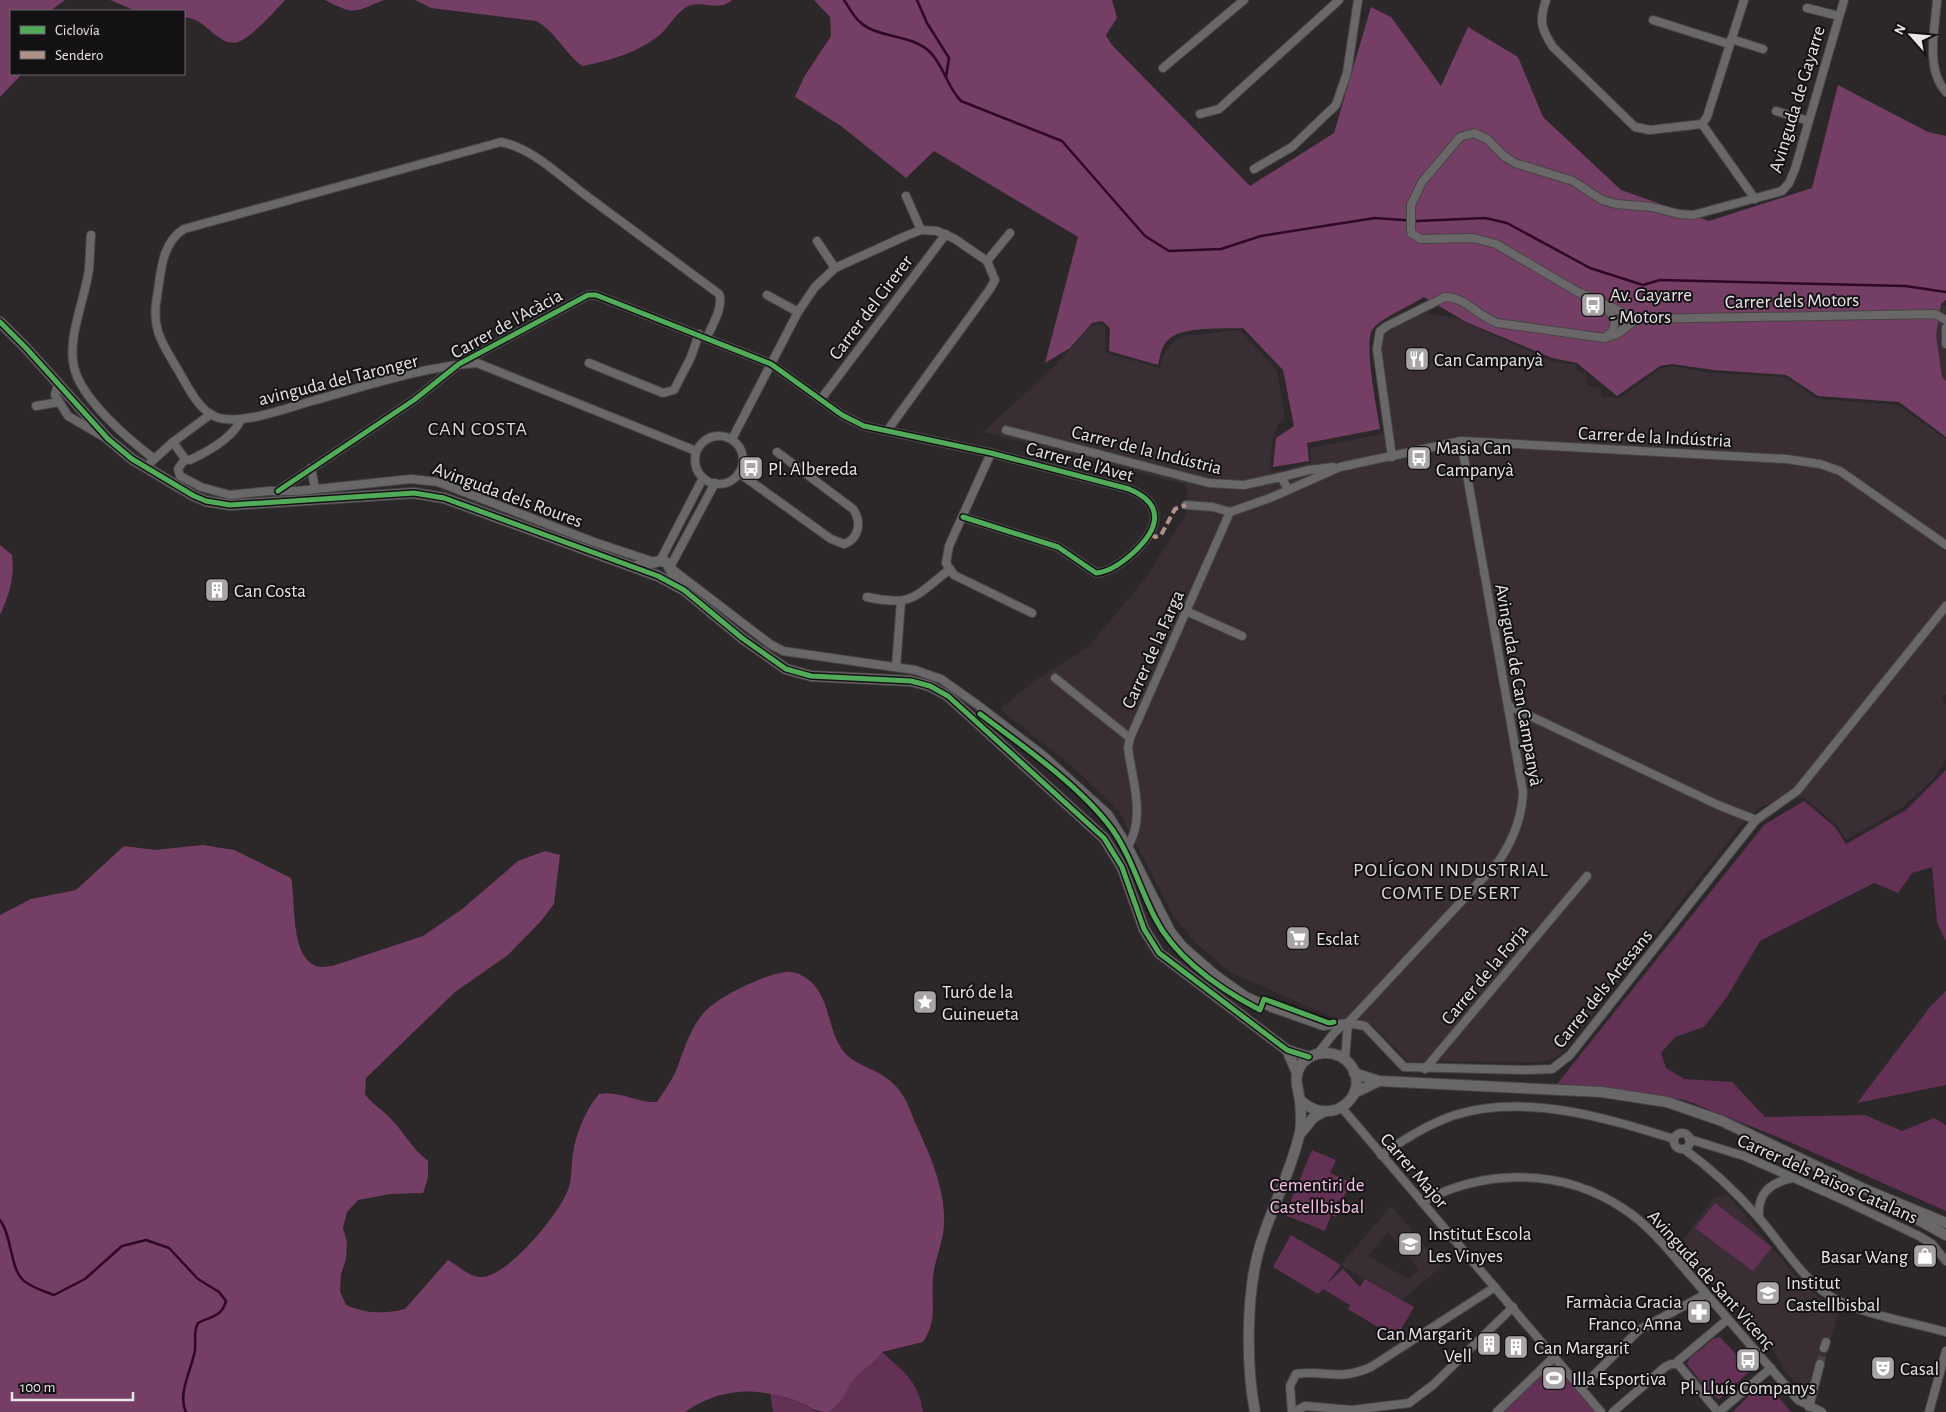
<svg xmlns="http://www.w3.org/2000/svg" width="1946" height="1412" font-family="'Alegreya Sans',sans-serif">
<rect width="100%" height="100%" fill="#2c282a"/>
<g fill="#382e34" fill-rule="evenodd">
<path d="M1941,304L1946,306V381L1942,377L1936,335Z"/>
<path d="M1425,313L1456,318L1554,362L1576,365L1577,370L1586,373L1587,385L1600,388L1602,397L1620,398L1661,368L1670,366L1712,373L1785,377L1818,399L1898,405L1946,439V695L1941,698L1946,705V759L1933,779L1903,807L1846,840L1836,824L1804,798L1772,802L1757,809L1741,825L1562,1053L1553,1059L1540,1062L1408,1061L1372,1024L1332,1017L1229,972L1196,943L1174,917L1118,810L1072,766L1000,709L1033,682L1089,646L1146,578L1187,512V485L983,432L1052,369L1090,327L1098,324L1105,326L1106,353L1160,368L1165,351L1174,341L1183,336L1240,330L1277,371L1285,418L1278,425L1273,438L1269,473L1311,463V448L1391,432L1381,345L1384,333Z"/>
<path d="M1727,1194L1795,1275L1820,1298L1839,1309L1815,1397L1807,1394L1785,1371L1762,1331L1739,1305L1709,1282L1671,1239L1674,1235L1683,1240L1713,1199Z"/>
<path d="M1391,1206L1442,1266L1402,1300L1341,1265ZM1388,1232L1419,1270L1408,1279L1368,1256Z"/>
</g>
<g fill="#623154">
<path d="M1946,770V942L1937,922L1932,867L1912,873L1898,893L1874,883L1760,941L1727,997L1704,1027L1675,1037L1661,1053L1666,1068L1684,1079L1732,1082L1765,1117L1865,1115L1902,1131L1934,1118L1946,1125V1211L1785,1140L1685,1100L1557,1084L1764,825L1804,801L1835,827L1846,844L1906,810Z"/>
<path d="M1946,991V1085L1857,1103L1930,1007Z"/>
<path d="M1312,1150L1336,1160L1330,1173L1351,1182L1342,1201L1338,1200L1334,1209L1339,1211L1336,1217L1331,1215L1325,1231L1285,1215Z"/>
<path d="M1715,1203L1772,1247L1753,1271L1695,1228Z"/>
<path d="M1291,1235L1341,1265L1326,1285L1343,1269L1360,1287L1365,1279L1414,1307L1396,1338L1348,1309L1350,1305L1323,1289L1318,1294L1273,1267Z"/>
<path d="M1720,1337L1747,1366L1749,1372L1719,1399L1709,1392L1687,1364L1689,1359L1713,1339Z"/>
<path d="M882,1352C904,1372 919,1382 923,1412H829C843,1402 846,1389 856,1377C864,1368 876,1363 882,1352Z"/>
<path d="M1554,1357L1601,1412H1502Z"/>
<path d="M1759,1388L1775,1393L1791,1412H1733L1752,1392Z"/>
<path d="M770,1393L800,1402L817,1412H773Z"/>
</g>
<g fill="#753e64">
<path d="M0,0H65L50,11H11V74H22L0,97Z"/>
<path d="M110,0H285C274,12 253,36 238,42C232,44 225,42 220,38C206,29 203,20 184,17V11H136Z"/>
<path d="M325,0H384C353,12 356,16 325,0Z"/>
<path d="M415,0H732C719,12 703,0 688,6C676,13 670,25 661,34C639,52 609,61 582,66C564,52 555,31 536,21L431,8Z"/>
<path d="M814,0H1112L1117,18L1106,35L1111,44L1250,186L1334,133L1371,7L1391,17L1441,86L1468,27L1518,57L1543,117L1621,190L1709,221L1812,188L1838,85L1928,132L1946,136V300L1941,304L1936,335L1942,377L1946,381V437L1899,402L1818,396L1786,375L1714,370L1672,364L1660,366L1617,396L1577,363L1552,358L1466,322L1424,297C1412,305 1379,319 1372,330C1364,344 1377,410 1380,429L1307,443L1309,461L1273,467L1276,438L1294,426L1283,370L1243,328C1223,329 1183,326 1169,339C1161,346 1160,356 1158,365L1109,351L1110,328L1102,321L1092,323L1070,348L1045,363L1078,237L934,151L906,178L841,126L795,97L804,77L831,36L830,17Z"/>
<path d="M0,545L12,555C15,578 9,595 0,615Z"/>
<path d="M203,845L234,850L291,878C296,902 290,956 316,966C320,968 327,966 332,966L423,936L461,910L518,861L545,851L560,855L554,904L541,921L508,955L455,992L366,1078L365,1094C372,1104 380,1108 388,1116C403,1130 411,1148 428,1161V1178L423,1193L390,1194L358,1200L347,1212L343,1228L347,1242L346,1259L341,1274L340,1291L346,1305C366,1314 384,1314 405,1309L448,1260C457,1265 471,1278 482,1277C508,1276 559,1214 568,1190C572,1179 571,1165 573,1153C576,1133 586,1109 599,1094C619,1090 637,1103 657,1102C663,1093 670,1083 675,1073C683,1054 688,1032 702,1015C716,997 763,975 785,972C794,971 803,975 810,981C831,999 827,1031 844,1052C857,1068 882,1068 899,1090C906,1098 910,1110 914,1120C929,1153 946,1189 944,1225C943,1243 935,1259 933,1277C931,1303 938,1319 923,1342L882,1352C876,1363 864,1368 856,1377C845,1390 845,1401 829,1412C812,1412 811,1406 797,1401C756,1387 722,1387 685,1412H0V915L31,899L76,890L124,846L155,850Z"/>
</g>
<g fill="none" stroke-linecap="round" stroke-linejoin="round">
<g stroke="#2f0725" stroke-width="2.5">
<path d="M844,0C849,7 853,16 860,22C876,38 912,34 930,52C944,66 947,87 961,101L1062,141L1145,236L1169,251L1221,249L1261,236L1375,218L1417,221L1485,218L1507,223L1590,268L1643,285L1660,280L1905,286L1946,292"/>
<path d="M917,0L927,23L949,58L946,77"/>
<path d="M0,1220C12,1236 10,1266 22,1279C29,1287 44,1291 54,1295L85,1279L122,1246L146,1240L169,1248L198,1279L219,1292L226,1301C222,1317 211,1316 198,1323C193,1332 196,1340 195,1350C192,1369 177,1394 186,1412"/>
</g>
<path stroke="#484446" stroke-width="8" stroke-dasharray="8 4" stroke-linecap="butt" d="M1820,1364L1824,1348"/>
<defs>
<g id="minor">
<path d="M1546,0C1539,21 1541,29 1553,47L1635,127L1650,130L1702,124"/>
<path d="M1844,0L1795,169L1789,183L1782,191L1693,215L1679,214L1652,207L1616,204L1602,200L1573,181L1515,163L1504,156L1487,139L1474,133L1460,137L1422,182L1411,205V233L1421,239L1473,238L1496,244L1576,291L1637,319L1935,314L1946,320"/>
<path d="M1937,0C1935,29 1925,69 1946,92"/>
<path d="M1807,8L1839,16"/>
<path d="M1653,20L1729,44"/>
<path d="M1731,39L1763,49"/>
<path d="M1163,68L1244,0"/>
<path d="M1776,111L1809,121"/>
<path d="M1200,114L1219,109L1339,0"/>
<path d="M1702,124L1707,117L1744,0"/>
<path d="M1702,124L1755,199"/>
<path d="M1254,169L1292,147L1336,105L1347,73L1358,0"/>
<path d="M906,196L921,230"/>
<path d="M91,235C90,246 90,258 89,269C85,299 67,338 74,367C81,399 128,439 153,458"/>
<path d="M817,241L835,268"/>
<path d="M987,261L1010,233"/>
<path d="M767,295L798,312"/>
<path d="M1946,328V344"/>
<path d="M1605,338L1613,330L1615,321L1606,306"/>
<path d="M589,363L663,393L674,390L691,357L699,334"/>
<path d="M58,384L55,395L68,416L104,437"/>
<path d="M821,399L946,234"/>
<path d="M36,406L59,402"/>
<path d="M1006,430L1209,483L1244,485L1281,477L1288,489"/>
<circle cx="719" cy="460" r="24"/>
<path d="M732,439L798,312L815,287L835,268L908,235L921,230L937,231L955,239L987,261L995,280L990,289L887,431"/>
<path d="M173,442L185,459"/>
<path d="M696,451L477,363C425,366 363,387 312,401C286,408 241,426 216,417C198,410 187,385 178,370C162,343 151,329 157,297C161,273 161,243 184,229L501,142C532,148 560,176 584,194C629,227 674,261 719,294C724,306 712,326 707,337"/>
<path d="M991,453L949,546L946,563L954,575L1032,613"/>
<path d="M1392,457L1377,349L1380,331L1387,326L1445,297C1465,297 1478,316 1497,323L1605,338L1617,334L1637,319"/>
<path d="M185,459L178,469L180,476L201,487L230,495L269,491H298L411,479L438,482L594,542L654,562"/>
<path d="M185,459L190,460C207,452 234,437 241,419"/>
<path d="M150,463L173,442L211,414"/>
<path d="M311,468L315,488"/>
<path d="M739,473L831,539L844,544C859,539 862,522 853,509L777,452"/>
<path d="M1281,477L1309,470L1333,467"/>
<path d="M715,483L670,567L677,573L770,644L783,651L915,670L941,679L975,703L1044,756L1108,814L1128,846L1171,931L1183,946L1215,974L1246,996L1272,1008L1323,1026L1348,1023"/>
<path d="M278,491L414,400L459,364L588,295H596L771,364L842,415L864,426L991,453L1129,489C1167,505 1158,530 1133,553C1123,562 1109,572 1096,573L1058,547L963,517"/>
<path d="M1186,505L1213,507L1230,512"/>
<path d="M1230,512L1270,498L1340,467L1461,441L1786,459L1820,464L1840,471L1946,545"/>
<path d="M660,561L703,478"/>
<path d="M867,597C913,607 914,597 949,570"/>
<path d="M1186,611L1242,636"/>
<path d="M896,667L901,601"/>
<path d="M1055,678L1130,738"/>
<path d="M1509,706L1718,805L1756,820"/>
<path d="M1128,846C1146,818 1132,779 1128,748L1130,738L1230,512"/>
<path d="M1348,1023L1365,1026L1404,1067L1525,1070L1552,1069L1570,1055L1756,820L1797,791L1946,606"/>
<path d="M1317,1054C1329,1042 1332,1030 1348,1023L1499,861C1513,840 1522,818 1523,792L1461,441"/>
<path d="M1345,1060L1348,1023"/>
<path d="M1425,1069L1587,876"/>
<path d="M1342,1108L1601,1412"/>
<circle cx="1682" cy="1141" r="8"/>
<path d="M1689,1139L1744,1156L1841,1199L1919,1236L1932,1244L1946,1261"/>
<path d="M1684,1149C1712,1169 1736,1192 1759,1218C1781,1243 1806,1285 1837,1300C1869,1316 1911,1322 1946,1332"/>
<path d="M1381,1155C1405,1139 1428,1124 1455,1115C1526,1093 1606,1118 1674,1139"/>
<path d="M1422,1202C1486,1168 1563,1168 1624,1209C1652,1227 1674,1257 1696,1282C1730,1321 1764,1361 1798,1400L1822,1412"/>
<path d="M1759,1218C1757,1194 1769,1183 1792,1178"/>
<path d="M1824,1348L1826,1342"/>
<path d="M1582,1387L1639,1330L1706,1294"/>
<path d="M1809,1407L1820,1364"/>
<path d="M1292,1412L1290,1386L1296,1374C1325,1369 1338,1382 1371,1367L1495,1287"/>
<path d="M1294,1412L1305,1406L1352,1410L1409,1403L1433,1385L1513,1307"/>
<path d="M1497,1412L1554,1357"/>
<path d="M1613,1412L1665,1367L1671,1364H1678"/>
<path d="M1718,1412L1678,1364V1361L1728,1319"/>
<path d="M1719,1412L1771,1368"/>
<path d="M1929,1412L1946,1351"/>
</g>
<g id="tertiary">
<path d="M0,322L26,348L108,439L132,459L194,496L206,501L230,505L414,493L444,498L658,576L684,590L742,638L786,669L811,676L911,681L930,686L948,696L1104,838L1122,867L1144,929L1159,953L1287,1050L1309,1057"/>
<path d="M637,566L660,561L666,562L680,586"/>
<path d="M1287,1050L1297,1073"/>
<path d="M1354,1073L1379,1081L1602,1092L1667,1102L1722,1121L1864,1189L1946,1223"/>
<path d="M1354,1093L1379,1081"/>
<path d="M1300,1134L1313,1118L1323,1112"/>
<path d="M1904,1212L1946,1235"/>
<path d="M1255,1412C1246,1366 1246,1292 1260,1246C1271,1209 1290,1174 1299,1136C1302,1126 1301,1112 1300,1102C1299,1088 1292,1079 1301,1065C1312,1050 1335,1049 1348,1062C1375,1091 1333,1131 1300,1100"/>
</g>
</defs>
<use href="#minor" stroke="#474446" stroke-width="10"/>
<use href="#tertiary" stroke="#474446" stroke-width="12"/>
<use href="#minor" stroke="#696768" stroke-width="8"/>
<use href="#tertiary" stroke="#696768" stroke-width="10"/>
<path stroke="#af9288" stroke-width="4" stroke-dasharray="8 4" stroke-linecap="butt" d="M1151,534L1155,537L1161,535L1175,509L1186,505"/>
<defs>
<g id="cycleway">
<path d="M0,322L26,348L108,439L132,459L194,496L206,501L230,505L414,493L444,498L658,576L684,590L742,638L786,669L811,676L911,681L930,686L948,696L1104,838L1122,867L1144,929L1159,953L1287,1050L1309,1057"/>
<path d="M278,491L414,400L459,364L588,295H596L771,364L842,415L864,426L991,453L1129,489C1167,505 1158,530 1133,553C1123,562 1109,572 1096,573L1058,547L963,517"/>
<path d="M980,714C1023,746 1080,786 1112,829C1131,856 1140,889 1155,918C1176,959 1220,989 1260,1010L1264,999L1329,1023L1334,1022"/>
</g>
</defs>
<use href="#cycleway" stroke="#131113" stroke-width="8"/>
<use href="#cycleway" stroke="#51ab58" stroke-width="5"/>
</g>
<defs>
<symbol id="bus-square" viewBox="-11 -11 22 22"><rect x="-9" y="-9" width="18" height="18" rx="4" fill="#a7a3a6" stroke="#131113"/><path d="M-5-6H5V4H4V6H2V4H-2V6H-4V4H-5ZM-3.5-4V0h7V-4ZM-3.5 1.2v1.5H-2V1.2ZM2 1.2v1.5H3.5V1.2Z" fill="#fff"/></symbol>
<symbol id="restaurant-square" viewBox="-11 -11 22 22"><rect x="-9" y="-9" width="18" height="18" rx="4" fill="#a7a3a6" stroke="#131113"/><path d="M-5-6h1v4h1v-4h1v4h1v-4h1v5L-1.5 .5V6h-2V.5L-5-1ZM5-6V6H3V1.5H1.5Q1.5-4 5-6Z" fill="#fff"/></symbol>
<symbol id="building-square" viewBox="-11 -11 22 22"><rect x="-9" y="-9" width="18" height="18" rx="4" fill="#a7a3a6" stroke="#131113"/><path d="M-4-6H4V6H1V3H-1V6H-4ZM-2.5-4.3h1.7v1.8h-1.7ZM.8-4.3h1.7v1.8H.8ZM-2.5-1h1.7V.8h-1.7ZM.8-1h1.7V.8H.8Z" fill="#fff"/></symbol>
<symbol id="supermarket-square" viewBox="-11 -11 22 22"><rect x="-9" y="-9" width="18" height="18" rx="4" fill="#a7a3a6" stroke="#131113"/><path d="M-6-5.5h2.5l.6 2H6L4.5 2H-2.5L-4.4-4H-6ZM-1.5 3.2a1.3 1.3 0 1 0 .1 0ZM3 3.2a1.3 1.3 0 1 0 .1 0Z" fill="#fff"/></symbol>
<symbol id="sight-square" viewBox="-11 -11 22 22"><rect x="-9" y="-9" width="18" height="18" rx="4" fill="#a7a3a6" stroke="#131113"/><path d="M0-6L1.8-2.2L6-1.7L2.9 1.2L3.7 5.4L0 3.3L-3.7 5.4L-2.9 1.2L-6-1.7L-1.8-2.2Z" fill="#fff"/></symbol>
<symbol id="school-square" viewBox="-11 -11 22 22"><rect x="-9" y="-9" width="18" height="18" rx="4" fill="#a7a3a6" stroke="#131113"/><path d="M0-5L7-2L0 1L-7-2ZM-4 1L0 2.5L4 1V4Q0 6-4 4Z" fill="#fff"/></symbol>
<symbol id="shop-square" viewBox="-11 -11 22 22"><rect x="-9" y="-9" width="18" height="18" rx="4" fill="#a7a3a6" stroke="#131113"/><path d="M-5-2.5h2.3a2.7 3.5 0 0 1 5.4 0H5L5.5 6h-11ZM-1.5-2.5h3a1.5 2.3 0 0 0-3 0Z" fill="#fff"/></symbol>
<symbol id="pharmacy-square" viewBox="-11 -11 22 22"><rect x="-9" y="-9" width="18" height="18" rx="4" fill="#a7a3a6" stroke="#131113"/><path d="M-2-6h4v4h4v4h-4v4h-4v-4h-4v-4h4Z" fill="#fff"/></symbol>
<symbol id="theatre-square" viewBox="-11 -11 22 22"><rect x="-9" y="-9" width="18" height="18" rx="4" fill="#a7a3a6" stroke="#131113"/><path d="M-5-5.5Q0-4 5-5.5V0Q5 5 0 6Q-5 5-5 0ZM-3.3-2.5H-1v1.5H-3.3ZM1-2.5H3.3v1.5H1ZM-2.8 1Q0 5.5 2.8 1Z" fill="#fff"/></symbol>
<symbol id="stadium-square" viewBox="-11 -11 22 22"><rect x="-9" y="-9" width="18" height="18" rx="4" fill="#a7a3a6" stroke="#131113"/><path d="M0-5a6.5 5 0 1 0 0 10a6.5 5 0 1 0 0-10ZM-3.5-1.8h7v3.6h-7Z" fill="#fff"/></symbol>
</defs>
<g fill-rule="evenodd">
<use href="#bus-square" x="1579" y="291" width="28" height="28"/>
<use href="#restaurant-square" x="1403" y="345" width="28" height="28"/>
<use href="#bus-square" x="1405" y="444" width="28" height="28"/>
<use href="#bus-square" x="737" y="454" width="28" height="28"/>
<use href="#building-square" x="203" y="576" width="28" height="28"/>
<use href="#supermarket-square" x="1284" y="924" width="28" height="28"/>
<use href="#sight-square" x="911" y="988" width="28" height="28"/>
<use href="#school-square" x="1396" y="1230" width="28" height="28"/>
<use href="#shop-square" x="1911" y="1242" width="28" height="28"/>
<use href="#school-square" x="1754" y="1279" width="28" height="28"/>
<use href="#pharmacy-square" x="1685" y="1298" width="28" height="28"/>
<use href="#building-square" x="1475" y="1330" width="28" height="28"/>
<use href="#building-square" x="1502" y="1333" width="28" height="28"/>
<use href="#bus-square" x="1734" y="1346" width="28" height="28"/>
<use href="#theatre-square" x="1869" y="1354" width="28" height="28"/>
<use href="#stadium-square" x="1540" y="1364" width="28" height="28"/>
</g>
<g text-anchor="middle" stroke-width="4" stroke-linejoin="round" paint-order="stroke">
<g font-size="19" fill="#e9e5e8" stroke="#131113">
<text transform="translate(1796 99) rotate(-73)" y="7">Avinguda de Gayarre</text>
<text transform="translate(1792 300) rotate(-1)" y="7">Carrer dels Motors</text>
<text transform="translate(870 307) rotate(-53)" y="7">Carrer del Cirerer</text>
<text transform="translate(506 323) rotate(-29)" y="7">Carrer de l'Acàcia</text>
<text transform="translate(338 379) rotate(-14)" y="7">avinguda del Taronger</text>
<text transform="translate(1655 436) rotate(3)" y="7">Carrer de la Indústria</text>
<text transform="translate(1147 449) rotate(14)" y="7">Carrer de la Indústria</text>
<text transform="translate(1080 461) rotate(15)" y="7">Carrer de l'Avet</text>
<text transform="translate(508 494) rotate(20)" y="7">Avinguda dels Roures</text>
<text transform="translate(1152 649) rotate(-66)" y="7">Carrer de la Farga</text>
<text transform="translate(1520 685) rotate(80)" y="7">Avinguda de Can Campanyà</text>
<text transform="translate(1484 974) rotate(-50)" y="7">Carrer de la Forja</text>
<text transform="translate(1602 988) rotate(-51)" y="7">Carrer dels Artesans</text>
<text transform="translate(1415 1170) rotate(49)" y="7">Carrer Major</text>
<text transform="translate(1828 1178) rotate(24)" y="7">Carrer dels Països Catalans</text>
<text transform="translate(1712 1279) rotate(48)" y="7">Avinguda de Sant Vicenç</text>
</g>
<g font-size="19" fill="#e9e5e8" stroke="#131113" text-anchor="start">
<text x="1610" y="301">Av. Gayarre<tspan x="1610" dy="22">- Motors</tspan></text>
<text x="1434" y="366">Can Campanyà</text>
<text x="1436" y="454">Masia Can<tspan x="1436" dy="22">Campanyà</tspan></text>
<text x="768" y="475">Pl. Albereda</text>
<text x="234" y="597">Can Costa</text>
<text x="1316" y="945">Esclat</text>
<text x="942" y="998">Turó de la<tspan x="942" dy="22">Guineueta</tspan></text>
<text x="1428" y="1240">Institut Escola<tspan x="1428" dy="22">Les Vinyes</tspan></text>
<text x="1908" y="1263" text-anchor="end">Basar Wang</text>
<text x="1786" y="1289">Institut<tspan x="1786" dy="22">Castellbisbal</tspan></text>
<text x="1682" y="1308" text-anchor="end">Farmàcia Gracia<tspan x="1682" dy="22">Franco, Anna</tspan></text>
<text x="1472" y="1340" text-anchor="end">Can Margarit<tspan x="1472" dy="22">Vell</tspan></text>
<text x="1534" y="1354">Can Margarit</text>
<text x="1900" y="1375">Casal</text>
<text x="1572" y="1385">Illa Esportiva</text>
<text x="1748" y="1394" text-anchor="middle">Pl. Lluís Companys</text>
</g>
<g font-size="19" fill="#fac1e6" stroke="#131113">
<text x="1317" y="1191">Cementiri de<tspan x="1317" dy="22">Castellbisbal</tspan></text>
</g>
<g font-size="20" letter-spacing="1" fill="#dcd5d9" stroke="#131113">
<text x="478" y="435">CAN COSTA</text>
<text x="1451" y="876">POLÍGON INDUSTRIAL<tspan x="1451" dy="23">COMTE DE SERT</tspan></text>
</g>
</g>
<rect x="10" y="10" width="175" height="65" fill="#131113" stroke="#696668"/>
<rect x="20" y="26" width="25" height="8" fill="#51ab58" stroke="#696668"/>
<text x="55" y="35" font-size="15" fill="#e9e5e8">Ciclovía</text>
<rect x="20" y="51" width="25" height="8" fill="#af9288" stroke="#696668"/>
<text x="55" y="60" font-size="15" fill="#e9e5e8">Sendero</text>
<g transform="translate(1911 35) rotate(297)" stroke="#131113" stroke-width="4" paint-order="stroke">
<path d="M0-4L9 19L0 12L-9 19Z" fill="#e9e5e8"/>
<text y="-8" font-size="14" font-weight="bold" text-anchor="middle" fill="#e9e5e8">N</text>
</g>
<path d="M12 1392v8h121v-8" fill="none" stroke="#e9e5e8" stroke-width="2.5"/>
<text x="20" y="1392" font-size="15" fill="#e9e5e8" stroke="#131113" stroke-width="4" paint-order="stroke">100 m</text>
</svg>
